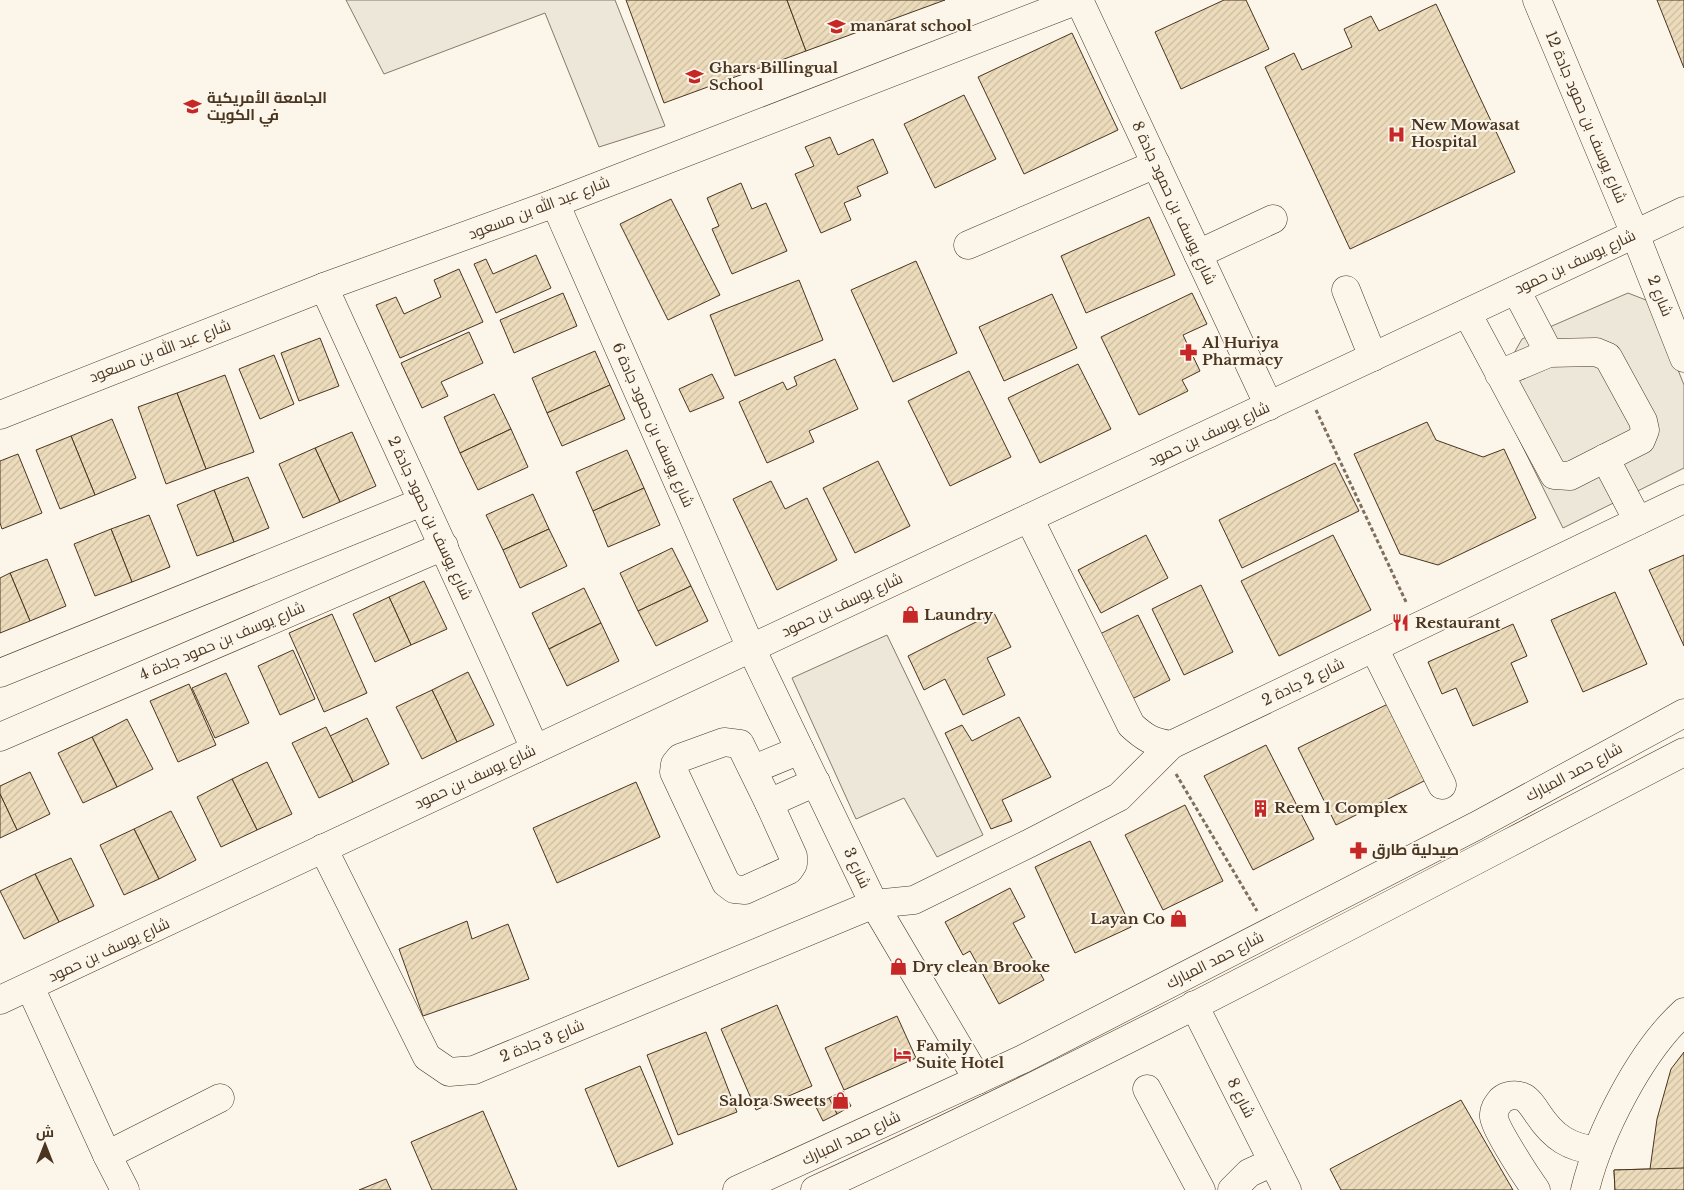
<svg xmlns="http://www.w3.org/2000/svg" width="1684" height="1190" font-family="'Libre Baskerville',Cairo,serif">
<defs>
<pattern id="building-hatch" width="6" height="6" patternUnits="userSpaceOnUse" patternTransform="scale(1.25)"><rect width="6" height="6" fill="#ecdcbc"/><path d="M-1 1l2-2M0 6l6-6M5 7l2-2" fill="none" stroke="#ccbda1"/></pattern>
</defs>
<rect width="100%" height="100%" fill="#fbf6e9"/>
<g fill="#ede7d9" stroke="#887966">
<path d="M346,0H615L665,126L599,147L545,13L384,74Z"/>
<path d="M1628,293L1651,302L1684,385V468L1563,528L1494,389L1522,339Z"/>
<path d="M887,635L983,835L937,857L904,798L856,819L792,678Z"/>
</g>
<g fill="url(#building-hatch)" stroke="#4a3520">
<path d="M626,0H787L806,51L664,103Z"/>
<path d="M787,0H945L806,51Z"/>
<path d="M1224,0H1246L1269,49L1181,89L1155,32Z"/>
<path d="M1657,0H1684V68Z"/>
<path d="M1436,4L1515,172L1350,249L1265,67L1294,53L1302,70L1352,47L1344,29L1371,16L1379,31Z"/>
<path d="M1072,33L1118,130L1024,174L978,77Z"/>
<path d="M964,95L996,159L935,188L904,124Z"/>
<path d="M830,137L838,155L873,139L888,173L857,187L861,196L844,203L851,220L821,233L795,174L814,166L805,147Z"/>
<path d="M741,183L752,209L766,203L787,251L732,274L712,229L719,226L707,198Z"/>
<path d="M671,199L720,295L668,320L620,224Z"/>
<path d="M1149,217L1175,275L1086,313L1061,256Z"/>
<path d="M536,255L551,288L496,313L474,264L486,259L493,274Z"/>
<path d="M916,261L957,353L893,382L851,290Z"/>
<path d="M459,269L483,322L400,358L376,305L396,297L404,314L441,297L434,280Z"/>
<path d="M799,280L823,340L735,376L710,315Z"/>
<path d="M563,293L577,326L514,353L500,320Z"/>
<path d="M1192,293L1207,324L1183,335L1200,371L1182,380L1188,391L1139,415L1101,337Z"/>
<path d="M1052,294L1077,348L1004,381L979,327Z"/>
<path d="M469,332L483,363L441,382L448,396L422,408L401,363Z"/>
<path d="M320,338L339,386L299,401L281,353Z"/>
<path d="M595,351L610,385L547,413L532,378Z"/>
<path d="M274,355L294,404L260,419L239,369Z"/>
<path d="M835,359L858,409L809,431L814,442L767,463L739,402L783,382L787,390L797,385L794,377Z"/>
<path d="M1078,364L1111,429L1040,463L1008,398Z"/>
<path d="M969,371L1011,457L950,486L908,401Z"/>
<path d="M712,374L724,398L690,412L679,389Z"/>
<path d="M225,375L254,452L206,469L177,393Z"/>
<path d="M610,385L625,419L562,446L547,413Z"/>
<path d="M177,393L206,469L166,484L138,407Z"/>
<path d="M494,394L511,429L460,453L444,417Z"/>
<path d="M112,419L136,478L95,495L71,436Z"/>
<path d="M1427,422L1436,440L1483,457L1504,449L1536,518L1438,565L1400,554L1354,454Z"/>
<path d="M511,429L528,467L478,490L460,453Z"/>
<path d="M352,432L376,486L340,502L315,448Z"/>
<path d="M71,436L95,495L60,509L36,450Z"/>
<path d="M315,448L340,502L303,518L279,464Z"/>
<path d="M627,450L644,488L593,511L576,472Z"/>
<path d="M18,454L42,513L2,529L0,523V461Z"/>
<path d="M878,461L910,526L855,553L823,488Z"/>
<path d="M1335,463L1359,511L1242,568L1219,520Z"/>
<path d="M248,477L269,528L234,542L214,490Z"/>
<path d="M771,481L785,509L807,498L837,560L777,590L733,499Z"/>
<path d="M644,488L660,525L608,547L593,511Z"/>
<path d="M214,490L234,542L197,556L177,505Z"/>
<path d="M533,494L549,529L503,550L486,515Z"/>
<path d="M149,515L170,567L132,582L111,529Z"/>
<path d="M111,529L132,582L95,596L74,544Z"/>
<path d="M549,529L567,566L520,588L503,550Z"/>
<path d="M1146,535L1168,578L1101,613L1078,570Z"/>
<path d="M1333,535L1371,610L1279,656L1241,581Z"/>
<path d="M672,548L691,586L638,611L620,573Z"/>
<path d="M1684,555V646L1649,570Z"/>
<path d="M47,559L66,606L30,621L10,573Z"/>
<path d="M10,573L30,621L0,633V578Z"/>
<path d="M424,581L447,629L411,645L389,597Z"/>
<path d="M1201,585L1233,652L1184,675L1152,609Z"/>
<path d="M691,586L708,621L656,646L638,611Z"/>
<path d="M584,588L601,623L549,649L532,613Z"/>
<path d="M1615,592L1647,664L1583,692L1551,620Z"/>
<path d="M389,597L411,645L375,662L353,614Z"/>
<path d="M994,613L1011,647L987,658L1005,695L963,715L945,679L924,690L908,656Z"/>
<path d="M332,614L367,693L324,712L289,633Z"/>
<path d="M1138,615L1170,680L1126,702L1094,637Z"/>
<path d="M601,623L619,661L567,686L549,649Z"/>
<path d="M1513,624L1527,656L1511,663L1528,702L1473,726L1456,688L1442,694L1428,662Z"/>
<path d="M293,650L315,699L280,715L258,666Z"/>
<path d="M468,672L494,725L457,742L432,690Z"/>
<path d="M226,673L249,723L215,738L192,688Z"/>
<path d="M189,684L216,745L178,762L150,701Z"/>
<path d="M432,690L457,742L422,759L396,707Z"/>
<path d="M1394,701L1432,777L1336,825L1298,748Z"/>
<path d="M1019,717L1051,777L1002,800L1012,821L991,829L945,733L962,725L972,741Z"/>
<path d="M367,718L389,764L353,782L330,736Z"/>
<path d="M127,719L153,769L117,787L92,737Z"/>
<path d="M326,727L353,782L319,798L292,743Z"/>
<path d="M92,737L117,787L83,803L58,753Z"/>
<path d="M1266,745L1314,839L1253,870L1204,776Z"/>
<path d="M267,762L292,814L257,830L232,779Z"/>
<path d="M30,772L50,814L17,830L0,794V786Z"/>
<path d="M232,779L257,830L221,847L197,797Z"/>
<path d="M636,782L660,837L557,883L533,828Z"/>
<path d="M0,794L17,830L0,838Z"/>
<path d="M1185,805L1223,881L1163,910L1125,835Z"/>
<path d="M171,811L196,860L159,879L134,829Z"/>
<path d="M134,829L159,879L124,895L100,845Z"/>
<path d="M1090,841L1131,927L1075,953L1035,867Z"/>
<path d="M71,858L94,906L59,922L35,874Z"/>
<path d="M35,874L59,922L24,939L0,891Z"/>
<path d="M1010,888L1025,917L1013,923L1044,980L999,1004L970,951L963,955L945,922Z"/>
<path d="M467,921L472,939L508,924L529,979L423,1016L399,949Z"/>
<path d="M777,1005L812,1086L756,1110L721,1029Z"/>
<path d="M897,1016L916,1058L844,1090L825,1048Z"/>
<path d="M706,1032L737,1112L678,1135L647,1055Z"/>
<path d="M1684,1052V1190H1615L1614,1170L1650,1169L1657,1119L1671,1069Z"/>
<path d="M640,1066L673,1144L618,1167L585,1089Z"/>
<path d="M843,1091L851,1106L837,1114L829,1098Z"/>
<path d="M829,1098L837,1114L823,1121L815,1105Z"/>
<path d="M1461,1100L1513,1190H1341L1330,1169Z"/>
<path d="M483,1111L517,1190H432L411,1142Z"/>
<path d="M1684,1168V1190H1615L1614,1170Z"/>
<path d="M386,1179L391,1190H359Z"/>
</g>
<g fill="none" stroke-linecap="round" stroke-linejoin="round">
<defs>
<g id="minor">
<path d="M1079,0L1269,406"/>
<path d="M1537,0L1635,234L1684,358"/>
<path d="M555,203L751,648L874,904L978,1080"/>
<path d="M968,245L1156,164"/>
<path d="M1198,254L1273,219"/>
<path d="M324,287C394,441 466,594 535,749"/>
<path d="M1346,290L1373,357"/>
<path d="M1516,290L1549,353"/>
<path d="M1467,313L1554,475L1570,476L1641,440L1645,430L1643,421L1608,357L1596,352L1549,353L1499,374"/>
<path d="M0,415L324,287L555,203L1078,0"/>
<path d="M1605,458L1638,521"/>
<path d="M1029,518L1131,725C1145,738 1152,742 1171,745L1684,499"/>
<path d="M1374,648L1442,785"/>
<path d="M0,673L422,502"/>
<path d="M0,737L444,546"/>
<path d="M724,742L740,744L769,803L793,856V864L789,870L745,890L734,889L726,883L674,772L675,764L680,758Z"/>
<path d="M754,769L800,750"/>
<path d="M769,803L816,782"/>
<path d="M323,848L427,1057L449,1072L474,1070L874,904L914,900L1030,843L1119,797L1171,745"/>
<path d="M30,987L107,1155L125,1190"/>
<path d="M0,1000L1684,211"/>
<path d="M1194,1005L1287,1190"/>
<path d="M1147,1089L1201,1190"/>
<path d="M107,1155L220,1098"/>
<path d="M1232,1190L1249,1173L1273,1162"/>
<path d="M1536,1190C1528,1179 1495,1129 1494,1117C1493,1110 1497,1105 1501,1100C1507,1095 1516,1094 1523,1097C1529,1100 1534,1108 1538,1114C1554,1138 1569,1147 1597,1151"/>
<path d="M1585,1190C1599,1133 1640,1052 1684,1012"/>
</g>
<g id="major">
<path d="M737,1190L1023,1059L1476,826L1684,713"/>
<path d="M815,1190C1110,1055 1396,901 1684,752"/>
</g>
</defs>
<use href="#minor" stroke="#4a3520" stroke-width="29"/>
<use href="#major" stroke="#4a3520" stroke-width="29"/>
<g stroke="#7f6f5c" stroke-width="3" stroke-dasharray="4 2.5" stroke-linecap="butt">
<path d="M1316,410L1407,604"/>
<path d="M1176,774L1257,911"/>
</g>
<use href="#minor" stroke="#fbf6e9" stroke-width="28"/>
<use href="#major" stroke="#fbf6e9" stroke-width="28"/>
</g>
<defs>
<symbol id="school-bare" viewBox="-9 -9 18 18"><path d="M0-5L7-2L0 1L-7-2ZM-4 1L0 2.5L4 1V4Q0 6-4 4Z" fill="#c62828" stroke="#fbf6e9" stroke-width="2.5" paint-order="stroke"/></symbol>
<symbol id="university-bare" viewBox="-9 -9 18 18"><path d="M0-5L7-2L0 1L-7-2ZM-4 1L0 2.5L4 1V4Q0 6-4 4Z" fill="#c62828" stroke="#fbf6e9" stroke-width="2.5" paint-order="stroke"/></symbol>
<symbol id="hospital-bare" viewBox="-9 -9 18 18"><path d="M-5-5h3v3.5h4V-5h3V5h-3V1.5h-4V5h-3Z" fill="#c62828" stroke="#fbf6e9" stroke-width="2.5" paint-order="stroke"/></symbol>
<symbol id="pharmacy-bare" viewBox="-9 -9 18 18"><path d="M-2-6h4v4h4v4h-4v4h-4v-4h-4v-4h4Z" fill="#c62828" stroke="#fbf6e9" stroke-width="2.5" paint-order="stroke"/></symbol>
<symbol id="shop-bare" viewBox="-9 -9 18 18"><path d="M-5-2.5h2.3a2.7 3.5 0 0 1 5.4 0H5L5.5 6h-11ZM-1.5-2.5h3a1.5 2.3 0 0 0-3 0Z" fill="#c62828" stroke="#fbf6e9" stroke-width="2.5" paint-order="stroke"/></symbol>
<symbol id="restaurant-bare" viewBox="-9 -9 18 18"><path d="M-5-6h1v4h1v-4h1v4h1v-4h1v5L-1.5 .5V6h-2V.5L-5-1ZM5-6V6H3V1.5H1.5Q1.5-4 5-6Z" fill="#c62828" stroke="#fbf6e9" stroke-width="2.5" paint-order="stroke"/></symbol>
<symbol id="building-bare" viewBox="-9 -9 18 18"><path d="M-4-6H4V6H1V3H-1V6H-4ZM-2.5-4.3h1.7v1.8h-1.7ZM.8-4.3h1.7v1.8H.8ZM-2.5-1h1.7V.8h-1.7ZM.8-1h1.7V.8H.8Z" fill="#c62828" stroke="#fbf6e9" stroke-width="2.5" paint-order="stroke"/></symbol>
<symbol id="hotel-bare" viewBox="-9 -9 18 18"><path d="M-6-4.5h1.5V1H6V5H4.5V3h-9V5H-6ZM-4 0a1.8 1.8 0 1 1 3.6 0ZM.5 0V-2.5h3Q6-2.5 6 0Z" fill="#c62828" stroke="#fbf6e9" stroke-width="2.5" paint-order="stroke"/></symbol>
</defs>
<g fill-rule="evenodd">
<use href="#school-bare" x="824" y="14" width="25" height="25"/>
<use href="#school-bare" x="682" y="64" width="25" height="25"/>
<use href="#university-bare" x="180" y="94" width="25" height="25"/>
<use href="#hospital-bare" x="1384" y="122" width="25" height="25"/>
<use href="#pharmacy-bare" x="1176" y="340" width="25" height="25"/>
<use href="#shop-bare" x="898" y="602" width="25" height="25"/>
<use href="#restaurant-bare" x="1388" y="610" width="25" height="25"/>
<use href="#building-bare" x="1248" y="796" width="25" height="25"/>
<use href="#pharmacy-bare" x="1346" y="838" width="25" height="25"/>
<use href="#shop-bare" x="1166" y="906" width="25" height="25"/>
<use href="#shop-bare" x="886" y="954" width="25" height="25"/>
<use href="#hotel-bare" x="890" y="1042" width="25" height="25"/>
<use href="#shop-bare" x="828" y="1088" width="25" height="25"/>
</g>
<g text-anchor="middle" stroke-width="4" stroke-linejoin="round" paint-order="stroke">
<g font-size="15" font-weight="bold" fill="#4a3520" stroke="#fbf6e9" text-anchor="start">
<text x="850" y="31">manarat school</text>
<text x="709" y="73">Ghars Billingual<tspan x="709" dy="17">School</tspan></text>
<text x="207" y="103">الجامعة الأمريكية<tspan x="207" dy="17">في الكويت</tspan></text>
<text x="1411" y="130">New Mowasat<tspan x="1411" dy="17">Hospital</tspan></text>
<text x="1202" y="348">Al Huriya<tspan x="1202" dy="17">Pharmacy</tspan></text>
<text x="924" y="620">Laundry</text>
<text x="1415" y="628">Restaurant</text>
<text x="1274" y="813">Reem 1 Complex</text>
<text x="1372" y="855">صيدلية طارق</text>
<text x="1165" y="924" text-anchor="end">Layan Co</text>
<text x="912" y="972">Dry clean Brooke</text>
<text x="916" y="1051">Family<tspan x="916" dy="17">Suite Hotel</tspan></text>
<text x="826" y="1106" text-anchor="end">Salora Sweets</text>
</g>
<g font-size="15" fill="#4a3520" stroke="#fbf6e9">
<text transform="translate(1586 117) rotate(67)" y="5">شارع يوسف بن حمود جادة 12</text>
<text transform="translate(1174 203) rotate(65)" y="5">شارع يوسف بن حمود جادة 8</text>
<text transform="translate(539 208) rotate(-21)" y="5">شارع عبد الله بن مسعود</text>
<text transform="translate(1575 262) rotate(-25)" y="5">شارع يوسف بن حمود</text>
<text transform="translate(1660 296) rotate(68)" y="5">شارع 2</text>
<text transform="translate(160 351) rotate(-21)" y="5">شارع عبد الله بن مسعود</text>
<text transform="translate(653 425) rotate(66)" y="5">شارع يوسف بن حمود جادة 6</text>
<text transform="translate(1209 434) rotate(-25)" y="5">شارع يوسف بن حمود</text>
<text transform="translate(430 518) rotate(65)" y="5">شارع يوسف بن حمود جادة 2</text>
<text transform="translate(842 605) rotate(-25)" y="5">شارع يوسف بن حمود</text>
<text transform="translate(222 641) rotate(-23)" y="5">شارع يوسف بن حمود جادة 4</text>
<text transform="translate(1303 682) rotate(-26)" y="5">شارع 2 جادة 2</text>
<text transform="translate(1574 772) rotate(-28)" y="5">شارع حمد المبارك</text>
<text transform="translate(475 777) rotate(-25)" y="5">شارع يوسف بن حمود</text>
<text transform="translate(857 868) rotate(65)" y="5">شارع 3</text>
<text transform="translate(109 950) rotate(-25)" y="5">شارع يوسف بن حمود</text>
<text transform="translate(1215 960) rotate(-27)" y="5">شارع حمد المبارك</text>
<text transform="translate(542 1041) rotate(-22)" y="5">شارع 3 جادة 2</text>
<text transform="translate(1241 1098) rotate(63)" y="5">شارع 8</text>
<text transform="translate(851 1138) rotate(-25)" y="5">شارع حمد المبارك</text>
</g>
</g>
<g transform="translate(45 1145)" stroke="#fbf6e9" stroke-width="4" paint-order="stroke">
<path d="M0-4L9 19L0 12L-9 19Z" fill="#4a3520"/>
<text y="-8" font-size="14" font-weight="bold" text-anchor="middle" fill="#4a3520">ش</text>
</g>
</svg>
